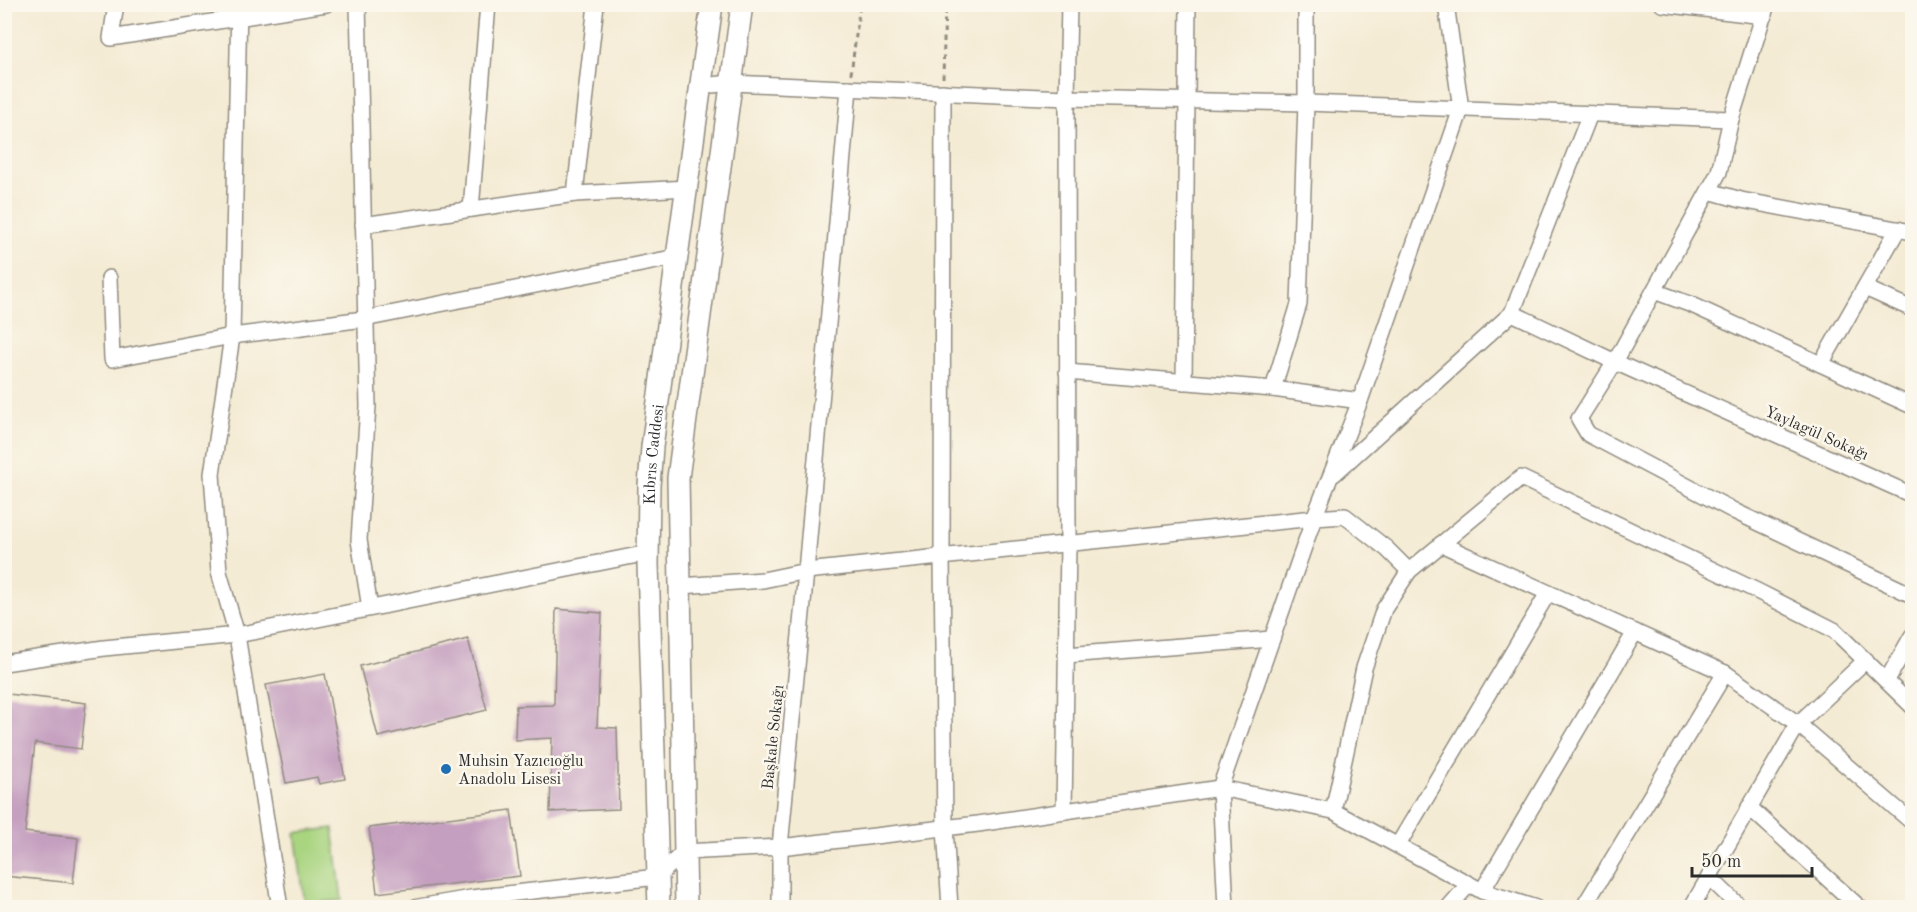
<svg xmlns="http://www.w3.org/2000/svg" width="1917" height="912" font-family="'Old Standard TT',serif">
<rect width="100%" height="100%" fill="#fbf7ec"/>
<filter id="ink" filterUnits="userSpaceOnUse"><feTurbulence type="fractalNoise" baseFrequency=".0167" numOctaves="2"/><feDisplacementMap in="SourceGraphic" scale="12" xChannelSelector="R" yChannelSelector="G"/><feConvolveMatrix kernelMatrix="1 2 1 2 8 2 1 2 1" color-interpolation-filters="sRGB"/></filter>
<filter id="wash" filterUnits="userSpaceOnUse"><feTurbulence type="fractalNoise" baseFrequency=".008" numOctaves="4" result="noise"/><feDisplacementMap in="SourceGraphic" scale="24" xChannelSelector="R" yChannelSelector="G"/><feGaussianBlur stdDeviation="1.35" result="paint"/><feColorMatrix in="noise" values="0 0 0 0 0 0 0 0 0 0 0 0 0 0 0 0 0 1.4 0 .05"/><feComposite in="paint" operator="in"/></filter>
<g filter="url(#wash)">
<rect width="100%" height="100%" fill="#f4ebd4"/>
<path fill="#a9d480" stroke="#6a8056" stroke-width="1.5" d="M333,828L342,900L305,904L295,833Z"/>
<g id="blocks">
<g fill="#c49fbf">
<path d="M556,609L602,613L597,727L617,728L619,809L550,812L552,738L515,740L516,706L554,705Z"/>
<path d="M468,639L487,710L378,737L360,666Z"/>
<path d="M325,674L345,779L319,784L317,777L286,783L266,685Z"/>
<path d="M8,694L86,703L81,749L35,743L25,832L78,838L73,883L4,876V725Z"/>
<path d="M511,810L520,876L377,893L369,828Z"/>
</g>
</g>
</g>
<g filter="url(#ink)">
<use href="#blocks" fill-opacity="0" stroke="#908b80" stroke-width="1.5"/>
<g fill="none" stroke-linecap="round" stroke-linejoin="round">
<defs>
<g id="minor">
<path d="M116,4L111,38L326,4"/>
<path d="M239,4L232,336L212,474L219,572L237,635L280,908"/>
<path d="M358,4L368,406L359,540L370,608"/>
<path d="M1662,4L1764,16"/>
<path d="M1767,4L1731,119L1719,172L1615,362L1579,419L1588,434L1736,512L1912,595"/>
<path d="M702,86L731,83L1067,98L1306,103L1731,119"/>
<path d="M943,92L942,557L945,827L950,908"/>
<path d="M1709,191L1741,200L1912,232"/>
<path d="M575,194L596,4"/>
<path d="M471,209L488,4"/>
<path d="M363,225L575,194L688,188"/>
<path d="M109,278L112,359L232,336L364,319L677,257"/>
<path d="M1865,288L1912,309"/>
<path d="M1654,291L1692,305L1912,406"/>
<path d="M1512,313L1615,362L1912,495"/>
<path d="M1821,364L1898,229"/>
<path d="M1067,372L1273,389L1360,401"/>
<path d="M1184,382L1188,4"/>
<path d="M1273,389L1299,304L1306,103V4"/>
<path d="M1334,474L1512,313L1590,114"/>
<path d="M1441,544L1725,673L1798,724L1912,822"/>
<path d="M681,586L763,580L806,571L1314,518L1360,401L1461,109L1446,4"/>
<path d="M1066,655L1272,639"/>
<path d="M4,663L104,648L237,635L648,553"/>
<path d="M1887,680L1912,636"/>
<path d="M1749,807L1860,908"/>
<path d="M1064,811L1068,544L1067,98L1069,4"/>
<path d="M1333,811L1364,668L1384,609L1409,571L1521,478L1755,590L1834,630L1912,706"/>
<path d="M1398,845L1548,593"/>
<path d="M1709,877L1741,908"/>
<path d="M1482,891L1635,632"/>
<path d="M413,908L471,898L657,877L684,852L780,847L978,824L1220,788L1333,811L1482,891L1536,908"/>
<path d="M780,908V847L806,571L849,88"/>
<path d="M1226,908L1220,788L1314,518L1345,516L1387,549L1409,571"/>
<path d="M1448,908L1469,884"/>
<path d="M1583,908L1725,673"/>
<path d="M1691,908L1798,724L1866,660"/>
</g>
<g id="secondary">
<path id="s1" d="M659,908L648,564L649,486L652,447L677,257L712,4"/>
<path d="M686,908L678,478L742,4"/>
</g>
</defs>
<use href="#minor" stroke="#908b80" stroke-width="18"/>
<use href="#secondary" stroke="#908b80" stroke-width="24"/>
<g stroke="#908b80" stroke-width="3" stroke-dasharray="4.5 4.5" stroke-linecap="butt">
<path d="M851,74L860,4"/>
<path d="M943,78L945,4"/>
</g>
<use href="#minor" stroke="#fff" stroke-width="15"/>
<use href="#secondary" stroke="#fff" stroke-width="21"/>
</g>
</g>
<circle fill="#1f6fb2" stroke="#fbf7ec" stroke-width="2" cx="446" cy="769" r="6"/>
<g text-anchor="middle" stroke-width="5" stroke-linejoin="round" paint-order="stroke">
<g font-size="16" fill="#2b2b2b" stroke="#fbf7ec">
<text transform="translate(1817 432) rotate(24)" y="6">Yaylagül Sokağı</text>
<text dy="6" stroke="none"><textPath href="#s1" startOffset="454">Kıbrıs Caddesi</textPath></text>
<text transform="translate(772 737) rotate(-84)" y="6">Başkale Sokağı</text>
</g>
<g font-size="16" fill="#2b2b2b" stroke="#fbf7ec" text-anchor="start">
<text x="458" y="766">Muhsin Yazıcıoğlu<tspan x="458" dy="18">Anadolu Lisesi</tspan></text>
</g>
</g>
<rect width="1917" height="912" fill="none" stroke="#fbf7ec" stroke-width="24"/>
<path d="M1692 867v9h120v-9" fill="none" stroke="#2b2b2b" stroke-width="3"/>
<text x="1701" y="867" font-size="18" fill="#2b2b2b" stroke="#fbf7ec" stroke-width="4.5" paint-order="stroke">50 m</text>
</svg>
